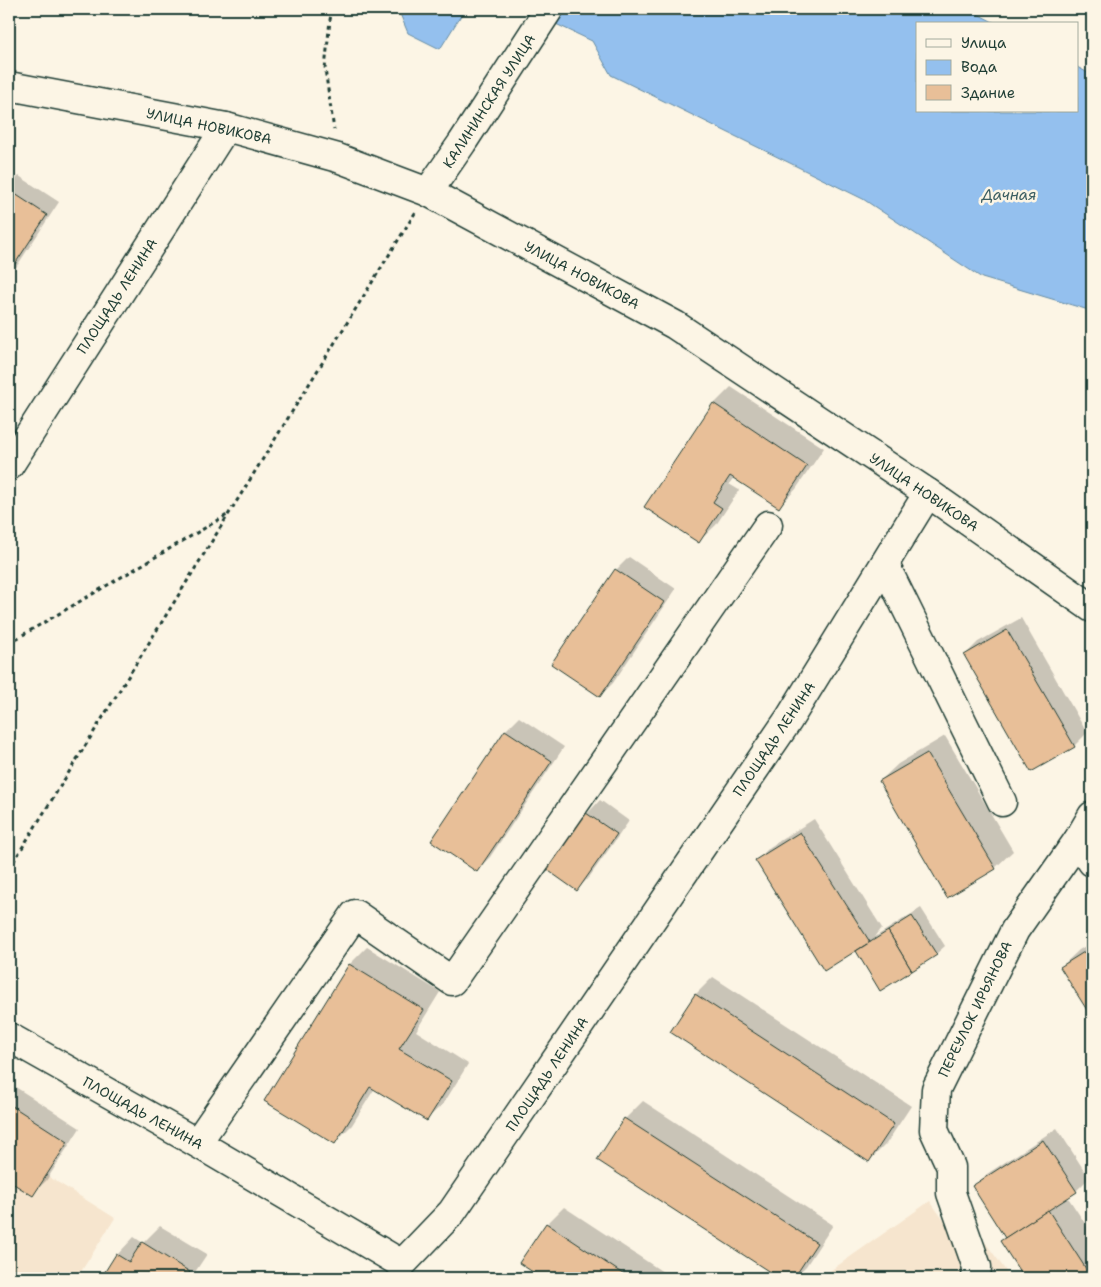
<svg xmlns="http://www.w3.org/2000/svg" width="1101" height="1287" font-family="'Shantell Sans',sans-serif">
<rect width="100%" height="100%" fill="#fcf5e5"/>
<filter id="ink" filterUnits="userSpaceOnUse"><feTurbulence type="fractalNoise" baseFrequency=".02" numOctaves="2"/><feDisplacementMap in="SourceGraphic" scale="10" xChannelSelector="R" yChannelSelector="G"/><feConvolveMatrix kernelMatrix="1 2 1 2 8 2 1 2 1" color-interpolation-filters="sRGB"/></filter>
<g filter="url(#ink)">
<g fill="#f6e5ce">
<path d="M9,1104L68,1142L46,1175L115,1218L77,1278H9Z"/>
<path d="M930,1201L967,1253L985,1242L1011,1278H820Z"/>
</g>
<g fill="#94c0ee" stroke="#658ca4">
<path d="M398,9H465L440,49L408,33Z"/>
<path d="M524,9H968L997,24H917V111H1077V67L1092,75V311L982,278L863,199L611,75L592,41Z"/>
</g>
<g fill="#0003">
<path d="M19,176L59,202L9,278V186Z"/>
<path d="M731,387L824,448L796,489L779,507L734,477L729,484L739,490L716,525L698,542L714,404Z"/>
<path d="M629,557L676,589L613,683L600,696L616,570Z"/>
<path d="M1021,618L1087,733L1074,746L965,655L978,642Z"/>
<path d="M519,717L564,747L490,857L477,870L432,840L506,730Z"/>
<path d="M945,736L1013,851L995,868L880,781L898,764Z"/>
<path d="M600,800L629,821L590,876L577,890L548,869L587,814Z"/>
<path d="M814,819L882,928L875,937L921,908L945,946L936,954L881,989L856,950L757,860L770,847Z"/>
<path d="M1092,942V1016L1061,967L1079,950Z"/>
<path d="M367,947L440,992L416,1031L468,1064L444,1103L426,1120L375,1088L352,1125L335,1142L350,964Z"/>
<path d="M713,977L911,1106L886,1144L869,1161L672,1032L696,994Z"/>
<path d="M9,1083L80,1128L46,1181L32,1194L9,1174Z"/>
<path d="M643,1101L833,1225L806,1266L794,1278H781L598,1160L625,1119Z"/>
<path d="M1057,1128L1089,1178L1076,1191L1067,1196L1092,1234V1278H1025L1001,1241L1006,1237L974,1187L987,1174Z"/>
<path d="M564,1207L672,1278H544L521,1263L547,1224Z"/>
<path d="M160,1226L207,1254L193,1275L198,1278H102L117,1255L134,1237L143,1243Z"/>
</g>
<g fill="#e8bf98" stroke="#1f3d34">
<path d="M9,190L47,215L9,273Z"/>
<path d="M713,403L807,466L779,508L730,476L713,502L722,508L699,543L644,507Z"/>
<path d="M615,569L664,602L600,697L551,664Z"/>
<path d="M1007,630L1075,747L1031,772L964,655Z"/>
<path d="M505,730L552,761L477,872L431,841Z"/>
<path d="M927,753L996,869L947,898L879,781Z"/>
<path d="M586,813L617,834L577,891L546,869Z"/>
<path d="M800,832L870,942L824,971L755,860Z"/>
<path d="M912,916L937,955L912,971L888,931Z"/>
<path d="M888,931L912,971L880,991L856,951Z"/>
<path d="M1092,947V1018L1060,967Z"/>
<path d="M349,964L424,1010L399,1049L452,1081L427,1121L370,1087L335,1144L264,1101Z"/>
<path d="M695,994L894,1124L869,1162L670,1032Z"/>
<path d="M9,1104L68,1142L33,1196L9,1181L12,1177L9,1175Z"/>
<path d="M624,1118L817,1243L794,1278H779L597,1160Z"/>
<path d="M1043,1140L1077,1192L1005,1238L972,1186Z"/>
<path d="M1048,1210L1092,1278H1024L1000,1241Z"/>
<path d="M546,1223L629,1278H542L519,1263Z"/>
<path d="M142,1242L190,1272L186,1278H101L116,1254L129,1262Z"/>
</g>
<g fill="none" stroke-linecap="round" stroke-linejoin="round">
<defs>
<g id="minor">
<path d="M9,86L226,127L338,158L428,192L675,325L928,493L1092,608"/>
<path d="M428,192L462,143L549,9"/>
<path d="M9,466L226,127"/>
<path d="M885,565L1002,802"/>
<path d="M1078,840L1092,862"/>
<path d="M9,1037L197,1143L402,1264"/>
<path d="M197,1143L355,914L452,981L768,525"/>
<path d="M402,1264L452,1212L789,719L928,493"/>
<path d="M976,1278L977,1267L951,1193V1167L934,1130L936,1089L1015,930L1078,840L1092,816"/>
</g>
</defs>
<use href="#minor" stroke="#1f3d34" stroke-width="31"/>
<g stroke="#1f3d34" stroke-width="3" stroke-dasharray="4 4" stroke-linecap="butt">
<path d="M332,9L330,20L325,69L334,130"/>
<path d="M1091,9H1092"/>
<path d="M9,643L227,515"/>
<path d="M9,869L415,213"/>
</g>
<use href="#minor" stroke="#fcf5e5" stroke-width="28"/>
</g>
</g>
<g text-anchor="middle" stroke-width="5" stroke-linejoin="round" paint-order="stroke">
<g font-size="14" fill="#1f3d34" stroke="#fcf5e5">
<text transform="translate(489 101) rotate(-57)" y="5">КАЛИНИНСКАЯ УЛИЦА</text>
<text transform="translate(209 126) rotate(12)" y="5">УЛИЦА НОВИКОВА</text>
<text transform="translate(582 275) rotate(28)" y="5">УЛИЦА НОВИКОВА</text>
<text transform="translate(117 296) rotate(-57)" y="5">ПЛОЩАДЬ ЛЕНИНА</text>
<text transform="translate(924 492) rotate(34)" y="5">УЛИЦА НОВИКОВА</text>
<text transform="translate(774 739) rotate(-56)" y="5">ПЛОЩАДЬ ЛЕНИНА</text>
<text transform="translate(975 1009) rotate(-64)" y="5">ПЕРЕУЛОК ИРЬЯНОВА</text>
<text transform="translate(547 1074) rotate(-56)" y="5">ПЛОЩАДЬ ЛЕНИНА</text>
<text transform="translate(143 1113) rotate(29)" y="5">ПЛОЩАДЬ ЛЕНИНА</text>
</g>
<g font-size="15" font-style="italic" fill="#3c5e62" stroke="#fcf5e5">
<text x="1009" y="200">Дачная</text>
</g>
</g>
<rect width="1101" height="1287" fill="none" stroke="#fcf5e5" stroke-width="30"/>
<rect x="15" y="15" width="1071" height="1257" fill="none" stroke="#1f3d34" stroke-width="2" filter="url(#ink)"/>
<rect x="916" y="22" width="162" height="90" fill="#fcf5e5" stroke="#a4ab9e"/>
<rect x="926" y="39" width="25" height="8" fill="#fcf5e5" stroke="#a4ab9e"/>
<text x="961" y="48" font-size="15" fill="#1f3d34">Улица</text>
<rect x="926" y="60" width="25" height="15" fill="#94c0ee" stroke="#a4ab9e"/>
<text x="961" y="72" font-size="15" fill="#1f3d34">Вода</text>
<rect x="926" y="85" width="25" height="15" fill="#e8bf98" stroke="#a4ab9e"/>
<text x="961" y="98" font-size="15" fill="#1f3d34">Здание</text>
</svg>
